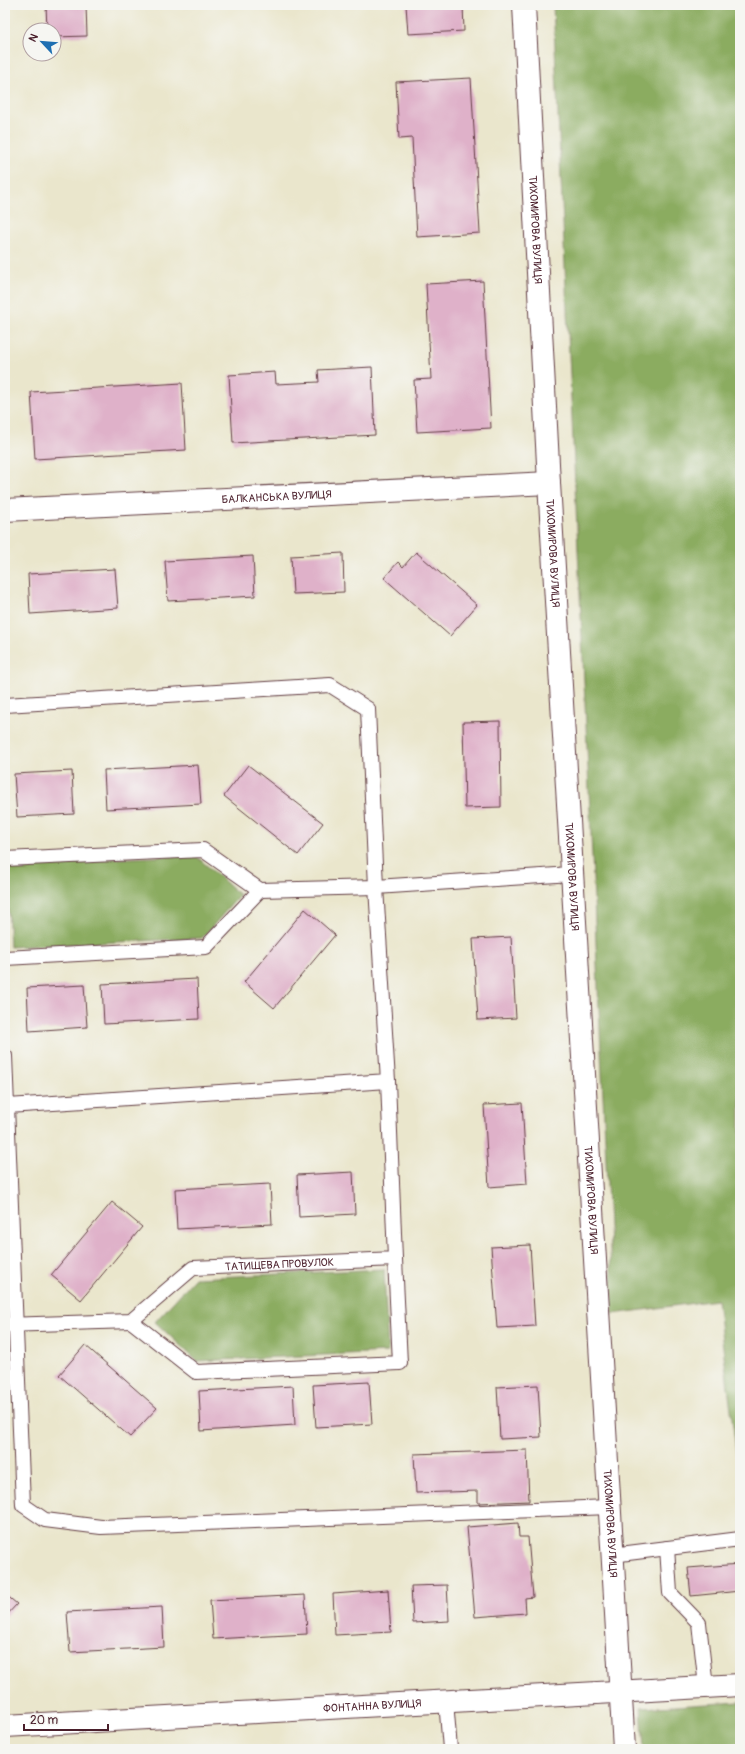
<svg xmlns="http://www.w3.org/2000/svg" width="745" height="1754" font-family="Pangolin,sans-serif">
<rect width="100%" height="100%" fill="#f6f6f2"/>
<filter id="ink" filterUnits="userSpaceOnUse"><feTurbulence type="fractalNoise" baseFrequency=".025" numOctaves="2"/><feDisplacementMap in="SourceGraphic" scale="8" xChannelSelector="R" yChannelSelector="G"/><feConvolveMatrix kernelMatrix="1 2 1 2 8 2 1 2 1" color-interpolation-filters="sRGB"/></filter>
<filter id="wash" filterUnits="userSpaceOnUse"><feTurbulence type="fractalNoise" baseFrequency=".012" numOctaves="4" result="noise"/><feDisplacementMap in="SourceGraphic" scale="16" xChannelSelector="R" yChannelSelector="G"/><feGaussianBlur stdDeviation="0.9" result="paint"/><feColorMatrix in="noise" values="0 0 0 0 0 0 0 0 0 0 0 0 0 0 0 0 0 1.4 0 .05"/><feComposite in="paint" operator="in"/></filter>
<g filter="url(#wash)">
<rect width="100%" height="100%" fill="#eae6cc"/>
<g fill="#8bac60" stroke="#6a6646">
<path d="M553,5H740V1482L717,1300L613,1314Z"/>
<path d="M195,855L240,895L202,938L10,947L6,864Z"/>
<path d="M384,1269L388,1352L197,1361L155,1322L195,1278Z"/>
<path d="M740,1702V1749H644L641,1708Z"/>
</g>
<g id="blocks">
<g fill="#dfb1c9">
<path d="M46,5H86L87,36L54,37V30H47Z"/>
<path d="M406,5H463L464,31L408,34Z"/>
<path d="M471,78L480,233L417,237L412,138L399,139L396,82Z"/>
<path d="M483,281L491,428L417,432L414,380L431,379L426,284Z"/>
<path d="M372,367L375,435L233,443L229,375L275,372L276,384L319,382L318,370Z"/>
<path d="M182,383L186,450L35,459L31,392Z"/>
<path d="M416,552L477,605L450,636L384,578L398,562L403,567Z"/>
<path d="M343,553L344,592L293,594L291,556Z"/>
<path d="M253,556L255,596L168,601L165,561Z"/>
<path d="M115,569L118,608L30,614L28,574Z"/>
<path d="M500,721L501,807L465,808L463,722Z"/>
<path d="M198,765L201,804L106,809L104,770Z"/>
<path d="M248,765L323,823L298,855L224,796Z"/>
<path d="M72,771L74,814L17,817L14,774Z"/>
<path d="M305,909L335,935L274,1008L244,982Z"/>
<path d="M511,937L516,1018L478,1020L473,939Z"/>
<path d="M197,979L199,1019L104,1024L102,984Z"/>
<path d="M84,985L87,1027L29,1031L27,988Z"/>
<path d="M522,1103L527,1184L489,1187L484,1105Z"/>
<path d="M353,1172L355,1214L299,1217L297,1175Z"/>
<path d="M270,1184L272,1224L177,1229L175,1189Z"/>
<path d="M112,1202L142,1227L81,1300L51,1275Z"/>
<path d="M530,1245L535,1326L497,1328L491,1247Z"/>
<path d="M85,1345L157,1408L130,1437L59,1375Z"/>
<path d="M369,1382L372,1424L316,1427L313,1385Z"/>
<path d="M538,1385L541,1437L500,1439L497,1387Z"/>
<path d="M293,1386L295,1425L201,1431L199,1391Z"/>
<path d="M527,1450L529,1501L478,1503V1491L416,1493L414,1454Z"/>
<path d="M518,1523L519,1537H528L533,1597L525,1598L526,1613L475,1617L467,1527Z"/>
<path d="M740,1564V1591L691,1596L688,1568Z"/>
<path d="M447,1585L449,1621L413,1623L411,1586Z"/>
<path d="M388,1590L391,1632L335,1635L333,1594Z"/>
<path d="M5,1594L17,1604L5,1617Z"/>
<path d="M305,1595L307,1634L213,1639L210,1600Z"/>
<path d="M162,1607L164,1647L70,1652L67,1612Z"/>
<path d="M436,1747V1749H421V1748Z"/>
</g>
</g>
</g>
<g filter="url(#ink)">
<use href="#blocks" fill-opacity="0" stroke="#623d43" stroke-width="1"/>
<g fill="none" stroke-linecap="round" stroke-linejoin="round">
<defs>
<g id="lane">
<path d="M5,705L330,685L368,709L376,887L388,1081L8,1106"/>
<path d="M5,859L203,850L260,890L376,887L572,874"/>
<path d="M5,958L206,947L260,890"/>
<path d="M5,1056L23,1505L45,1520L101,1527L609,1507"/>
<path d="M131,1321L196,1372L400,1363L395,1259"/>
<path id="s1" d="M5,1325L131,1321L193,1268L395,1259L388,1081"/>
<path d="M667,1548L670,1593L699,1623L706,1687"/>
<path d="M612,1555L740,1539"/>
<path d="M446,1701L450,1749"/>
</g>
<g id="street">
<path id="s2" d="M524,5L549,483L624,1749"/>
<path id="s3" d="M5,510L549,483"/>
<path id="s4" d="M5,1726L740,1685"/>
</g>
</defs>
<use href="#lane" stroke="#623d43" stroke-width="16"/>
<use href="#street" stroke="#623d43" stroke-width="24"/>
<use href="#lane" stroke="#fff" stroke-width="14"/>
<use href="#street" stroke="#fff" stroke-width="22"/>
</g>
</g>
<g text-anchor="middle" stroke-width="4" stroke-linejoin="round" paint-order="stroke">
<g font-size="11" fill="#4a1f2b" stroke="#f6f6f2">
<text dy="4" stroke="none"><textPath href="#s2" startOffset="225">ТИХОМИРОВА ВУЛИЦЯ</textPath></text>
<text dy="4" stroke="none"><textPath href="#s3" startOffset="272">БАЛКАНСЬКА ВУЛИЦЯ</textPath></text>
<text dy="4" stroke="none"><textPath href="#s2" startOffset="549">ТИХОМИРОВА ВУЛИЦЯ</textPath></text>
<text dy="4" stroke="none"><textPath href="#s2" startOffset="873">ТИХОМИРОВА ВУЛИЦЯ</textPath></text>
<text dy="4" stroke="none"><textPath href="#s2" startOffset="1197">ТИХОМИРОВА ВУЛИЦЯ</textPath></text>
<text dy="4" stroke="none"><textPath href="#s1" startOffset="294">ТАТИЩЕВА ПРОВУЛОК</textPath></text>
<text dy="4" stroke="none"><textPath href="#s2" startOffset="1521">ТИХОМИРОВА ВУЛИЦЯ</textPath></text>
<text dy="4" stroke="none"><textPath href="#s4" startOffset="368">ФОНТАННА ВУЛИЦЯ</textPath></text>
</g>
</g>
<rect width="745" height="1754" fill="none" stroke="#f6f6f2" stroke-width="20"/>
<g transform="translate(42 42) rotate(296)"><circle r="19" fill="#f6f6f2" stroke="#b1a0a2"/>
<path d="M0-3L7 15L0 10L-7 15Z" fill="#1f6fb2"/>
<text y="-6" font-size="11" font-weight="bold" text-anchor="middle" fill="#4a1f2b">N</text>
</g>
<path d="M24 1724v6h84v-6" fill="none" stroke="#4a1f2b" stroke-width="2"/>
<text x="30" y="1724" font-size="12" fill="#4a1f2b" stroke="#f6f6f2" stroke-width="3" paint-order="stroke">20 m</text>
</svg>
